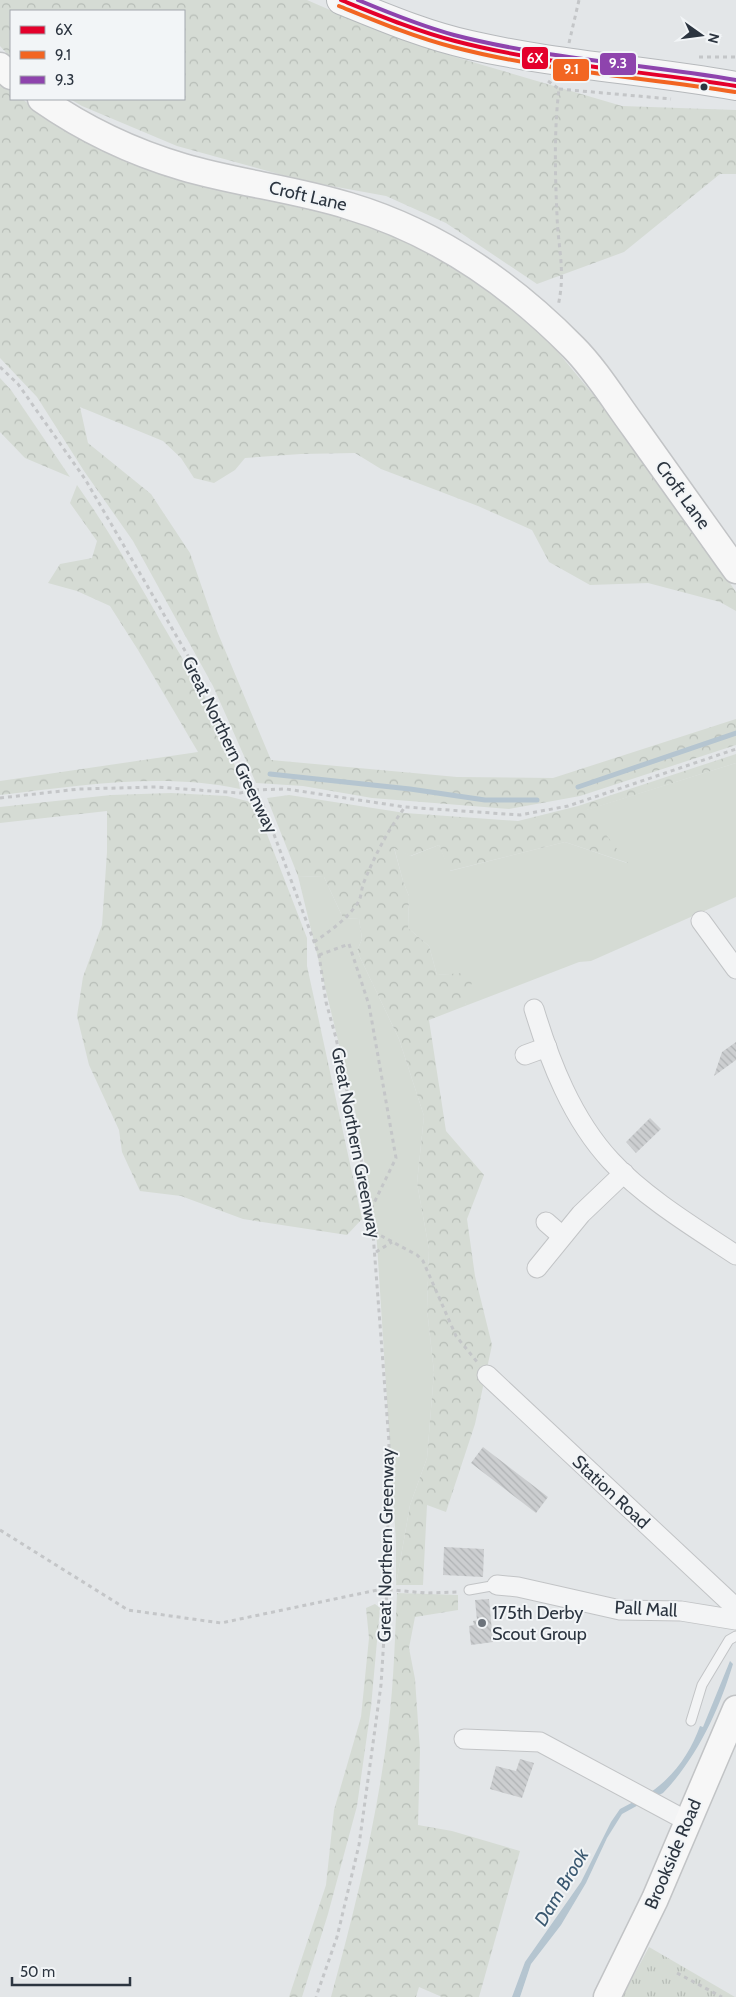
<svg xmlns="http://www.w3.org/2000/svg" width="736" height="1997" font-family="Cabin,sans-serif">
<defs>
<pattern id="forest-crowns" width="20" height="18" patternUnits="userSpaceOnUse" patternTransform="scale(1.25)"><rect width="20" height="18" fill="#d5dbd4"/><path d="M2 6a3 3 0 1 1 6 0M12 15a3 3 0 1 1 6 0" fill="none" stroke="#b7bdb7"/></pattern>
<pattern id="park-tufts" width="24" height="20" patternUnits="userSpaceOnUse" patternTransform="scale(1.25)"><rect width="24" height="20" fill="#d5dbd4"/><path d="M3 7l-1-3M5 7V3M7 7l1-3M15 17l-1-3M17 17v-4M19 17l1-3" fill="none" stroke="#b7bdb7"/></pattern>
<pattern id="building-back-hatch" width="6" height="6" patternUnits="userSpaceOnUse" patternTransform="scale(1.25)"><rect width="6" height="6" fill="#ccced0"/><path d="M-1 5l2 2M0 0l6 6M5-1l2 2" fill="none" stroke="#afb2b4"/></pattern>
</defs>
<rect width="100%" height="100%" fill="#e3e6e8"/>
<g fill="#d5dbd4">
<path d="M736,763V897L591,961L579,962L465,1006L472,973L437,975L429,946L408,928L409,896L403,881L394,847L411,856L439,845L450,871L565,842L627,863L586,810Z"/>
<path d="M298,876L324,877L343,918L359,919L362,939L357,951L399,1039L424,1116L417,1183L429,1249L427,1309L434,1372L427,1458L410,1505L396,1585V1542L376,1228L355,1110Z"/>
</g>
<g fill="url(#forest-crowns)">
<path d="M0,0H307L376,30L452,56L622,106L736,110V174H720L624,252L537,284L446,223L386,196L304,181L177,146L82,106L70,99H184V11H11V58L0,46Z"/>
<path d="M0,79L11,89V99H22L67,131L415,237L500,293L552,345L631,440L736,592V611L720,602L648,583L590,585L549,562L532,530L478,506L381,469L355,453L301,454L245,458L235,470L214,483L194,478L181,458L163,441L80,407L88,443L151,494L190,553L217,631L271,760L457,777L553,778L736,719V745L580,796L509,809L372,798L303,786L256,783L213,686L133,541L84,471L37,397L0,358Z"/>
<path d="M0,378L11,390L70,477L25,458L0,432Z"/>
<path d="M77,485C111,533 139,584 168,634C196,682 231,733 240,789C162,772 78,786 0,795V781L198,752L138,650L110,606L77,591L48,583L60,564L92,558L97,541L70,503Z"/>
<path d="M736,754V763L587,810L628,863L565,842L449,871L439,845L410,856L394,848L403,881L409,896L408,928L429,946L437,975L475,972L465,1006L429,1020L446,1131L484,1175L467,1219L475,1276L492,1345L475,1424L446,1512L427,1505L423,1585H396L410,1505L427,1458L434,1372L427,1309L429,1249L417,1183L424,1116L399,1039L357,951L362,939L359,919L343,918L324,877L298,876L267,798L289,795L405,813L518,821L578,806Z"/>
<path d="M171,793L227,796L255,803L307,938V966L362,1219L347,1235L243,1219L181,1196L140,1191L122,1152L119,1130L89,1065L77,1016L83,977L102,925L107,852V811L0,823V807L111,795Z"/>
<path d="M397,1593L458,1595V1610L415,1617L409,1648L415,1679L420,1751L418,1825L452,1831L520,1851L479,1997H442L419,1987L416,1997H331C356,1906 378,1815 389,1722C394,1679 395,1635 397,1593Z"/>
<path d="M375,1604L380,1608L371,1707L357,1806L328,1914L302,1997H289L326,1885L334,1810L361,1717L369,1638L366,1608Z"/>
</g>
<path fill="url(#park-tufts)" d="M649,1947L735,1997H622Z"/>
<g fill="#b5c5d0">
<path d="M730,1661L733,1664C719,1710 697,1758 663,1793L659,1795L651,1792C675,1775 690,1753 700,1726L703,1727Z"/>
<path d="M637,1800L642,1803L622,1814L607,1838L586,1883L561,1925L531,1964L520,1997H512L525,1962L581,1882L611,1822L620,1809Z"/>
</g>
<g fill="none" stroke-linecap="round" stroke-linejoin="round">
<g stroke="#b5c5d0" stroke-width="5">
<path d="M270,774L410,789L485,800H537"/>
<path d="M578,787L736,733"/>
</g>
</g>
<g fill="url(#building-back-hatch)">
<path d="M736,1042V1060L714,1076L722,1052Z"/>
<path d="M650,1118L661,1129L636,1153L626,1142Z"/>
<path d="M483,1447L548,1497L536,1513L471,1463Z"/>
<path d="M444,1547L484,1549L483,1577L443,1575Z"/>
<path d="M489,1599L493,1642L471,1645L469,1626L474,1625L473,1621L477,1620L475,1600Z"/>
<path d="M520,1759L534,1763L522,1798L490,1789L496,1766L516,1771Z"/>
</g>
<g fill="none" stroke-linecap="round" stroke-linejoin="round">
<defs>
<g id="lane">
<path d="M469,1590L497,1585"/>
<path d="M691,1721L702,1685L729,1640L736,1636"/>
</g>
<g id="street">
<path d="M701,921L736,969"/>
<path d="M534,1009C550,1062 572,1119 611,1161C644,1197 695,1228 736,1255"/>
<path d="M525,1055L547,1047"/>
<path d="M546,1222L562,1236"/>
<path d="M537,1268L581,1214L624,1173"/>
<path d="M487,1375L736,1608"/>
<path d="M497,1585L518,1587L620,1610L681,1611L736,1620"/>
<path d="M464,1739L540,1742L687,1821"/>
</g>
<g id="secondary">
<path d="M0,66L11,76"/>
<path d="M41,99C84,129 132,152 183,167C237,183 295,189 349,206C436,232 509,282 573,347C596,370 614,400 634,427C668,475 702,522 736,570"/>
<path d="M607,1997L655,1899L736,1709"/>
</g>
<path id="highway" d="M341,0C383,17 425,35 470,45C558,65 647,70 736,86"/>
</defs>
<use href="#lane" stroke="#c2c4c6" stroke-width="11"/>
<use href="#street" stroke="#c2c4c6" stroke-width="21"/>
<use href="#secondary" stroke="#c2c4c6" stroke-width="29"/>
<use href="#highway" stroke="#b6b9bc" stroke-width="30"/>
<g stroke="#c4c6c8" stroke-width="3" stroke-dasharray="4 4" stroke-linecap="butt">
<path d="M569,43L579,0"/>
<path d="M699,57H736"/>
<path d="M548,81L559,89C554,130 555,173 557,215C558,249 566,271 558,306"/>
<path d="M559,89L671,99"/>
<path d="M0,367L18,384L85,479L198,673L243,770L263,805L319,955L326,1002L336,1038L371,1207L389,1442L387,1589L381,1685L359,1845L337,1937L316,1997"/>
<path d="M0,798L79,789L156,787L240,793L255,790L286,789L405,807L520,815L568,806L736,749"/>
<path d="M314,942C330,931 346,920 357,904C362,898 361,888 364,882C375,855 388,830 405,807"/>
<path d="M319,955L349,944L369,1005L396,1158L372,1207"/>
<path d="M374,1232L417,1255L423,1261L456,1336L478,1363"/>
<path d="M376,1252L392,1242"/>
<path d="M0,1530L128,1610L221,1623L382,1589L426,1593L459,1592"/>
<path d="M677,1973L722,1997"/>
</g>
<use href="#lane" stroke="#f3f4f5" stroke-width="9"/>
<use href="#street" stroke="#f3f4f5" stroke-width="19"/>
<use href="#secondary" stroke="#f7f7f7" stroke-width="26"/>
<use href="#highway" stroke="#f7f7f7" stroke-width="28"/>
<defs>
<path id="bus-1" d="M341,0C378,15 416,31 455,41C547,65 643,71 736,86"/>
<path id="bus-2" d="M339,6C376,21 414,37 453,47C545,71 641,77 735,92"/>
<path id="bus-3" d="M358,0C389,13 421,26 454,35C546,59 643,64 736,80"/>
</defs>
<use href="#bus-1" stroke="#f2f5f7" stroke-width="8"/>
<use href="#bus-2" stroke="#f2f5f7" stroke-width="8"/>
<use href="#bus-3" stroke="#f2f5f7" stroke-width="8"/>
<use href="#bus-1" stroke="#e4002b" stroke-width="4"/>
<use href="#bus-2" stroke="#f26522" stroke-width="4"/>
<use href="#bus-3" stroke="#8e44ad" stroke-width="4"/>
</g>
<circle fill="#2c3540" stroke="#f2f5f7" stroke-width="2" cx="704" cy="87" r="4.5"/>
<circle fill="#6c737b" stroke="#f2f5f7" stroke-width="2" cx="482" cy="1623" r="5"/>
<g text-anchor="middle" stroke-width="4" stroke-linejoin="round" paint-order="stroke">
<g font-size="18" fill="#2c3540" stroke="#f2f5f7">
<text transform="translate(308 196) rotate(13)" y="6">Croft Lane</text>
<text transform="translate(683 495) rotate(54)" y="6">Croft Lane</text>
<text transform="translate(230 745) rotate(64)" y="6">Great Northern Greenway</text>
<text transform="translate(356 1143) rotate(79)" y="6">Great Northern Greenway</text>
<text transform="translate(611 1492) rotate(43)" y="6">Station Road</text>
<text transform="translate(386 1545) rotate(-89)" y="6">Great Northern Greenway</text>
<text transform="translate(646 1609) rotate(3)" y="6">Pall Mall</text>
<text transform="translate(673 1854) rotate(-67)" y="6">Brookside Road</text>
</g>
<g font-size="18" fill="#2c3540" stroke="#f2f5f7" text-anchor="start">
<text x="492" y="1619">175th Derby<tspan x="492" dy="21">Scout Group</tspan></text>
</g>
<g font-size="19" font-style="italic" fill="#3a5870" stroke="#f2f5f7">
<text transform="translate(561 1887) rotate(-59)" y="7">Dam Brook</text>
</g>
</g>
<g stroke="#f2f5f7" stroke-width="2">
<rect x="521" y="46" width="28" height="24" rx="5" fill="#e4002b"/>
<rect x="599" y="52" width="38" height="24" rx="5" fill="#8e44ad"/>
<rect x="552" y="58" width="38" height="24" rx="5" fill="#f26522"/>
</g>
<g font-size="14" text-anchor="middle" font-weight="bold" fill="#fff">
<text x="535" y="63">6X</text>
<text x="618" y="68">9.3</text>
<text x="571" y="74">9.1</text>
</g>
<rect x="10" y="10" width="175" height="90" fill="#f2f5f7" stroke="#a3a8ae"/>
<rect x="20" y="26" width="25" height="8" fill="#e4002b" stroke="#a3a8ae"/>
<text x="55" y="35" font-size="15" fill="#2c3540">6X</text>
<rect x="20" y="51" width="25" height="8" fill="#f26522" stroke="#a3a8ae"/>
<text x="55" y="60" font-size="15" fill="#2c3540">9.1</text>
<rect x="20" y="76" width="25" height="8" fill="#8e44ad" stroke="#a3a8ae"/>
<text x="55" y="85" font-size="15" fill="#2c3540">9.3</text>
<g transform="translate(701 35) rotate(104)" stroke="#f2f5f7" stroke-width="4" paint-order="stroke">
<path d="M0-4L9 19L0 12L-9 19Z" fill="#2c3540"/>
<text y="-8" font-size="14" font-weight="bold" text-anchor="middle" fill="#2c3540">N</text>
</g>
<path d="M12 1977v8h118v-8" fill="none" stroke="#2c3540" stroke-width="2.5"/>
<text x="20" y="1977" font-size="15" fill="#2c3540" stroke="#f2f5f7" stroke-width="4" paint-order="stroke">50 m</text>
</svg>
